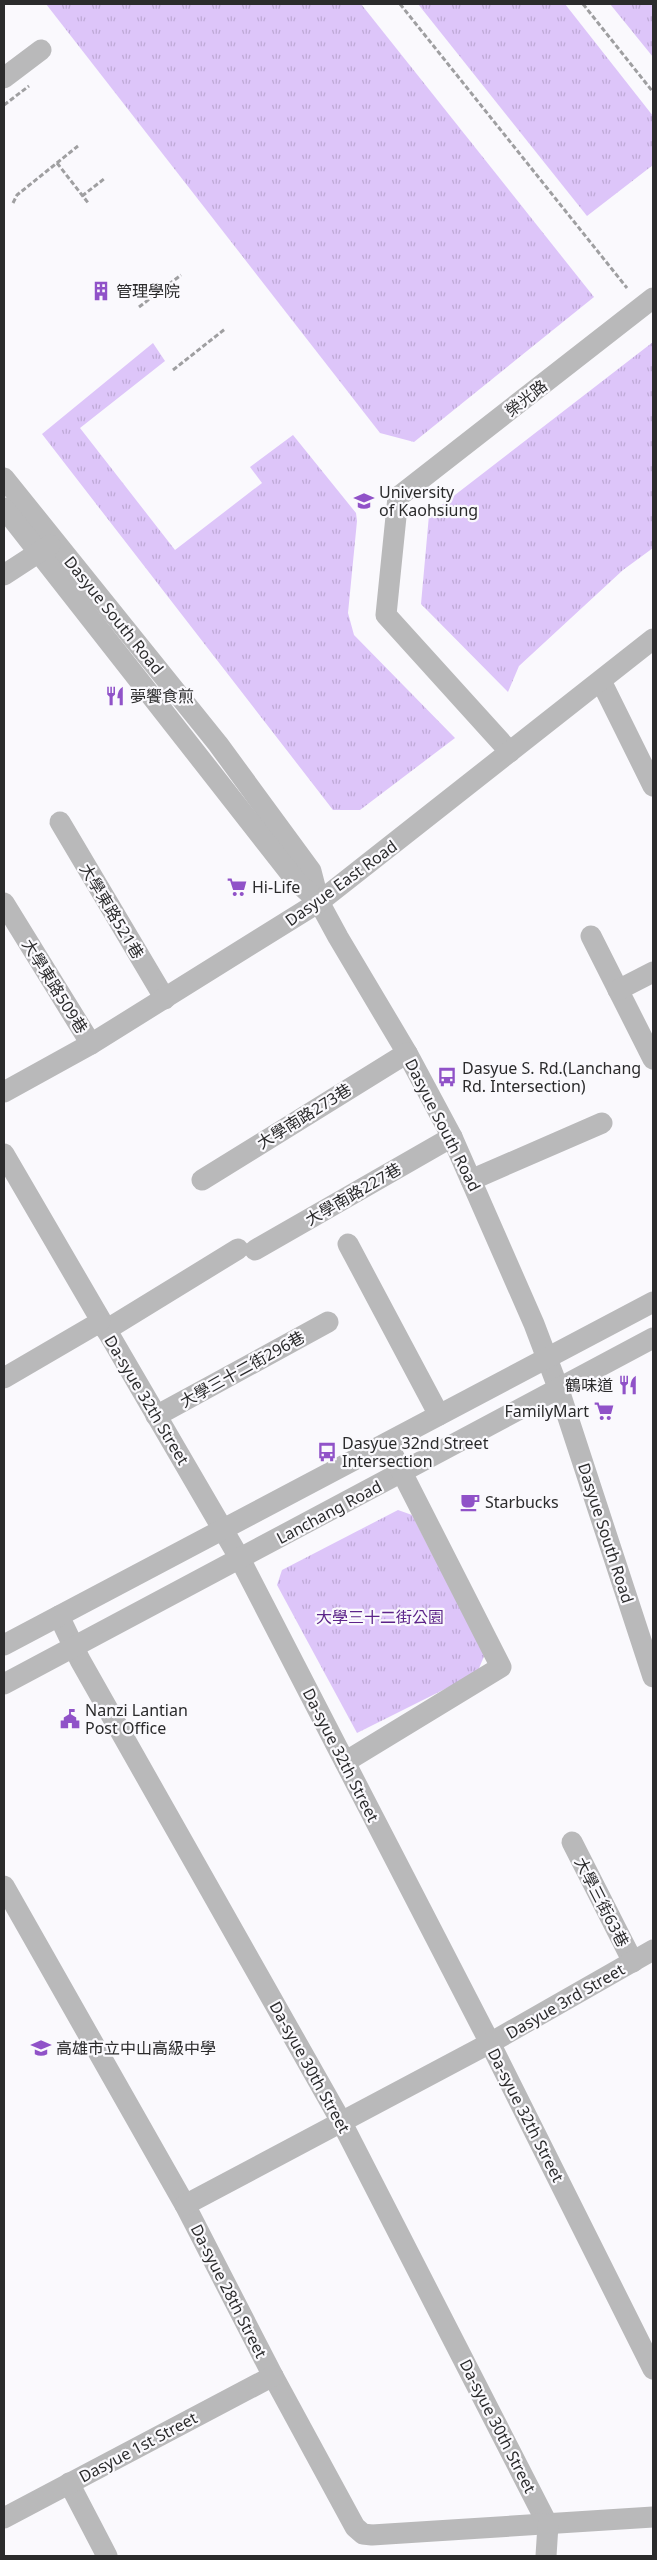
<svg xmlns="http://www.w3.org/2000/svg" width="657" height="2560" font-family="'Noto Sans','Noto Sans TC',sans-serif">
<defs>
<pattern id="grass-tufts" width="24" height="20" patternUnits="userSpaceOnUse" patternTransform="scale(1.25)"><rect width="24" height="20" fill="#ddc5f9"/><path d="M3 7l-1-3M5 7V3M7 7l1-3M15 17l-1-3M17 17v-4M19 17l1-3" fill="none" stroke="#bea9d6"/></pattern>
</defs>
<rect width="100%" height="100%" fill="#faf9fd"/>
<g fill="url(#grass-tufts)">
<path d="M46,4H361L594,297L414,442L380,433Z"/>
<path d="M418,4H565L653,116V165L587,216Z"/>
<path d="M610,4H653V57Z"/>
<path d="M653,342V548L623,570L519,666L508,692L421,604L429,515Z"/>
<path d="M153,343L165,361L80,428L175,550L262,483L250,467L293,435L356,513L357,521L348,613L354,635L455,738L360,810H333L42,434Z"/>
<path d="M398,1510L412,1515L485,1654L477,1673L357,1733L277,1585L282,1570Z"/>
</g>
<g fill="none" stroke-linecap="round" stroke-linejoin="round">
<g stroke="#9f9fa1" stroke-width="3" stroke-dasharray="5 2.5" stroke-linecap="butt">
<path d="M400,4L627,288"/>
<path d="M583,4L653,92"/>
<path d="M4,105L29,86"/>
<path d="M57,163L89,204"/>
<path d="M82,196L104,179"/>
<path d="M13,203L17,195L78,146"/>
<path d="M139,307L181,275"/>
<path d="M173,370L225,329"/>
</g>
<g stroke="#b9b9ba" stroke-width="21">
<path d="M4,78L41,50"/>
<path d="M4,478L218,744L311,871L319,902L338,937L407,1053L452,1137L534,1324L559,1390L653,1677"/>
<path d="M4,508L297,882L319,902"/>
<path d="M4,575L50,545"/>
<path d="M601,681L653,786"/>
<path d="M510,752L386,615L398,497L653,298"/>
<path d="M60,822L165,999"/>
<path d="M4,903L91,1044"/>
<path d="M591,936L653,1059"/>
<path d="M618,990L653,972"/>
<path d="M4,1092L91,1044L319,902L653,639"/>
<path d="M4,1154L240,1559L490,2043L653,2369"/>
<path d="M202,1180L407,1053"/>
<path d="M471,1180L602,1123"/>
<path d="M348,1244L439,1415"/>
<path d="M255,1250L452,1137"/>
<path d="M106,1330L238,1249"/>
<path d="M4,1378L100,1322"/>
<path d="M156,1416L328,1322"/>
<path d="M59,1616L80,1660L342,2123L548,2525"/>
<path d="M4,1645L653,1302"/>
<path d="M4,1684L653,1338"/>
<path d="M345,1762L501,1667L387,1443"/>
<path d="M572,1842L633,1962"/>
<path d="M4,1886L185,2205L273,2376L355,2527L363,2534L372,2535L653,2517"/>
<path d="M185,2205L490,2043L653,1950"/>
<path d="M69,2483L107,2556"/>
<path d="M4,2518L273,2376"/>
<path d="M546,2556L548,2525"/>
</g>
</g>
<defs>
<symbol id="building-bare" viewBox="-9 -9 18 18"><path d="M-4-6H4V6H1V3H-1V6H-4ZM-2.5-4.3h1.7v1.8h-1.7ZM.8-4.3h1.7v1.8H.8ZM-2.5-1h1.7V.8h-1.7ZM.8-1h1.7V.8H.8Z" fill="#9052c8" stroke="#faf9fd" stroke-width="2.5" paint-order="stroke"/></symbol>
<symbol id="university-bare" viewBox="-9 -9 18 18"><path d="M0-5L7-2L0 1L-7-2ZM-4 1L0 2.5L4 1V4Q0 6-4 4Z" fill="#9052c8" stroke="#faf9fd" stroke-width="2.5" paint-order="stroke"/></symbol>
<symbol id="restaurant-bare" viewBox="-9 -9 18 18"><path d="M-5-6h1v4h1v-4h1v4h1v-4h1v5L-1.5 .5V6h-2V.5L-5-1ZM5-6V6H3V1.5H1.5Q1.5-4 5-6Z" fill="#9052c8" stroke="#faf9fd" stroke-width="2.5" paint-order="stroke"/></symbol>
<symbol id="supermarket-bare" viewBox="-9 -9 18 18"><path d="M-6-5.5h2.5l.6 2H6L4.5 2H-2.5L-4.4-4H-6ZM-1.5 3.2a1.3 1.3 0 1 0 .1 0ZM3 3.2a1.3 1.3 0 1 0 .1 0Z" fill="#9052c8" stroke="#faf9fd" stroke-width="2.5" paint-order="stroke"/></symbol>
<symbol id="bus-bare" viewBox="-9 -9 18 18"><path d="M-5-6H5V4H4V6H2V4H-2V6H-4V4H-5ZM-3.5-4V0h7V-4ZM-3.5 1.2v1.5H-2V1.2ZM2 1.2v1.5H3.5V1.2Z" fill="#9052c8" stroke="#faf9fd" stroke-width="2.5" paint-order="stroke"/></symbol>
<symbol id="cafe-bare" viewBox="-9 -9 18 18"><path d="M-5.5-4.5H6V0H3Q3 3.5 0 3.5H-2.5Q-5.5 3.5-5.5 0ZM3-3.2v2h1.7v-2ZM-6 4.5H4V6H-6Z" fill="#9052c8" stroke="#faf9fd" stroke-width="2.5" paint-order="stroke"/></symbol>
<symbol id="civic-bare" viewBox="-9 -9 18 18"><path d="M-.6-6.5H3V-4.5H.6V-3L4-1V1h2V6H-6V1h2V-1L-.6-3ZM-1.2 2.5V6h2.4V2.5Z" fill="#9052c8" stroke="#faf9fd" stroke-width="2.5" paint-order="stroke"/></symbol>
<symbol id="school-bare" viewBox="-9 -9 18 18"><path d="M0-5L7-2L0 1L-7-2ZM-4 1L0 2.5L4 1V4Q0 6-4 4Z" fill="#9052c8" stroke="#faf9fd" stroke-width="2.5" paint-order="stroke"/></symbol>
</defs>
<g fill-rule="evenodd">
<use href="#building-bare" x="87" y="277" width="28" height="28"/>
<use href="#university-bare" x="350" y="487" width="28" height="28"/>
<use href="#restaurant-bare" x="101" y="682" width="28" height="28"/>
<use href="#supermarket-bare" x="223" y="873" width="28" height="28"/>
<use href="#bus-bare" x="433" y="1063" width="28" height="28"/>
<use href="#restaurant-bare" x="614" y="1371" width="28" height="28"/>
<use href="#supermarket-bare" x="590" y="1397" width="28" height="28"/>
<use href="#bus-bare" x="313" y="1438" width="28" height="28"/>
<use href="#cafe-bare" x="456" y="1488" width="28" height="28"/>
<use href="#civic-bare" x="56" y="1705" width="28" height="28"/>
<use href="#school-bare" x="27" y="2034" width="28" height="28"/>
</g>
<g text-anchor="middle" stroke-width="4.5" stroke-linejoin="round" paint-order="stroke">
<g font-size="16" fill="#2b2b2c" stroke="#faf9fd" text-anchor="start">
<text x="116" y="297">管理學院</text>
<text x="379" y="498">University<tspan x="379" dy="18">of Kaohsiung</tspan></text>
<text x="130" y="702">夢饗食煎</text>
<text x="252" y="893">Hi-Life</text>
<text x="462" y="1074">Dasyue S. Rd.(Lanchang<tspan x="462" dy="18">Rd. Intersection)</tspan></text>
<text x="613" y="1391" text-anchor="end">鶴味道</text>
<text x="589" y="1417" text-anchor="end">FamilyMart</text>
<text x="342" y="1449">Dasyue 32nd Street<tspan x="342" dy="18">Intersection</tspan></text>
<text x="485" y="1508">Starbucks</text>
<text x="85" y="1716">Nanzi Lantian<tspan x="85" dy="18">Post Office</tspan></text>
<text x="56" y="2054">高雄市立中山高級中學</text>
</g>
<g font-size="16" fill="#2b2b2c" stroke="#faf9fd">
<text transform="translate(526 398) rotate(-38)" y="6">榮光路</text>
<text transform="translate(114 615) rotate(51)" y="6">Dasyue South Road</text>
<text transform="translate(341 883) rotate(-36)" y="6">Dasyue East Road</text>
<text transform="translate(112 911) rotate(59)" y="6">大學東路521巷</text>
<text transform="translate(55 986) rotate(58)" y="6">大學東路509巷</text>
<text transform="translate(304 1116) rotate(-32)" y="6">大學南路273巷</text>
<text transform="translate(443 1125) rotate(63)" y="6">Dasyue South Road</text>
<text transform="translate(353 1194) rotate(-30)" y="6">大學南路227巷</text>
<text transform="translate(242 1369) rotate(-29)" y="6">大學三十二街296巷</text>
<text transform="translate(147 1400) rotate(59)" y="6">Da-syue 32th Street</text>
<text transform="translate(329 1512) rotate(-28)" y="6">Lanchang Road</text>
<text transform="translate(606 1533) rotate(72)" y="6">Dasyue South Road</text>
<text transform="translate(341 1755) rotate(63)" y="6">Da-syue 32th Street</text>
<text transform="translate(602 1902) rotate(63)" y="6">大學三街63巷</text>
<text transform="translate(565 2001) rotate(-30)" y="6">Dasyue 3rd Street</text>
<text transform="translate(310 2067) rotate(61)" y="6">Da-syue 30th Street</text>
<text transform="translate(526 2115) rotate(63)" y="6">Da-syue 32th Street</text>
<text transform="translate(229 2291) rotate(63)" y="6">Da-syue 28th Street</text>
<text transform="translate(498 2426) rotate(63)" y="6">Da-syue 30th Street</text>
<text transform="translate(138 2447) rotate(-28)" y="6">Dasyue 1st Street</text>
</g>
<g font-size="16" fill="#5c2489" stroke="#faf9fd">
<text x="380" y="1623">大學三十二街公園</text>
</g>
</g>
<rect width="657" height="2560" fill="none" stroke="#2b2b2c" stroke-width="10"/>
</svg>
